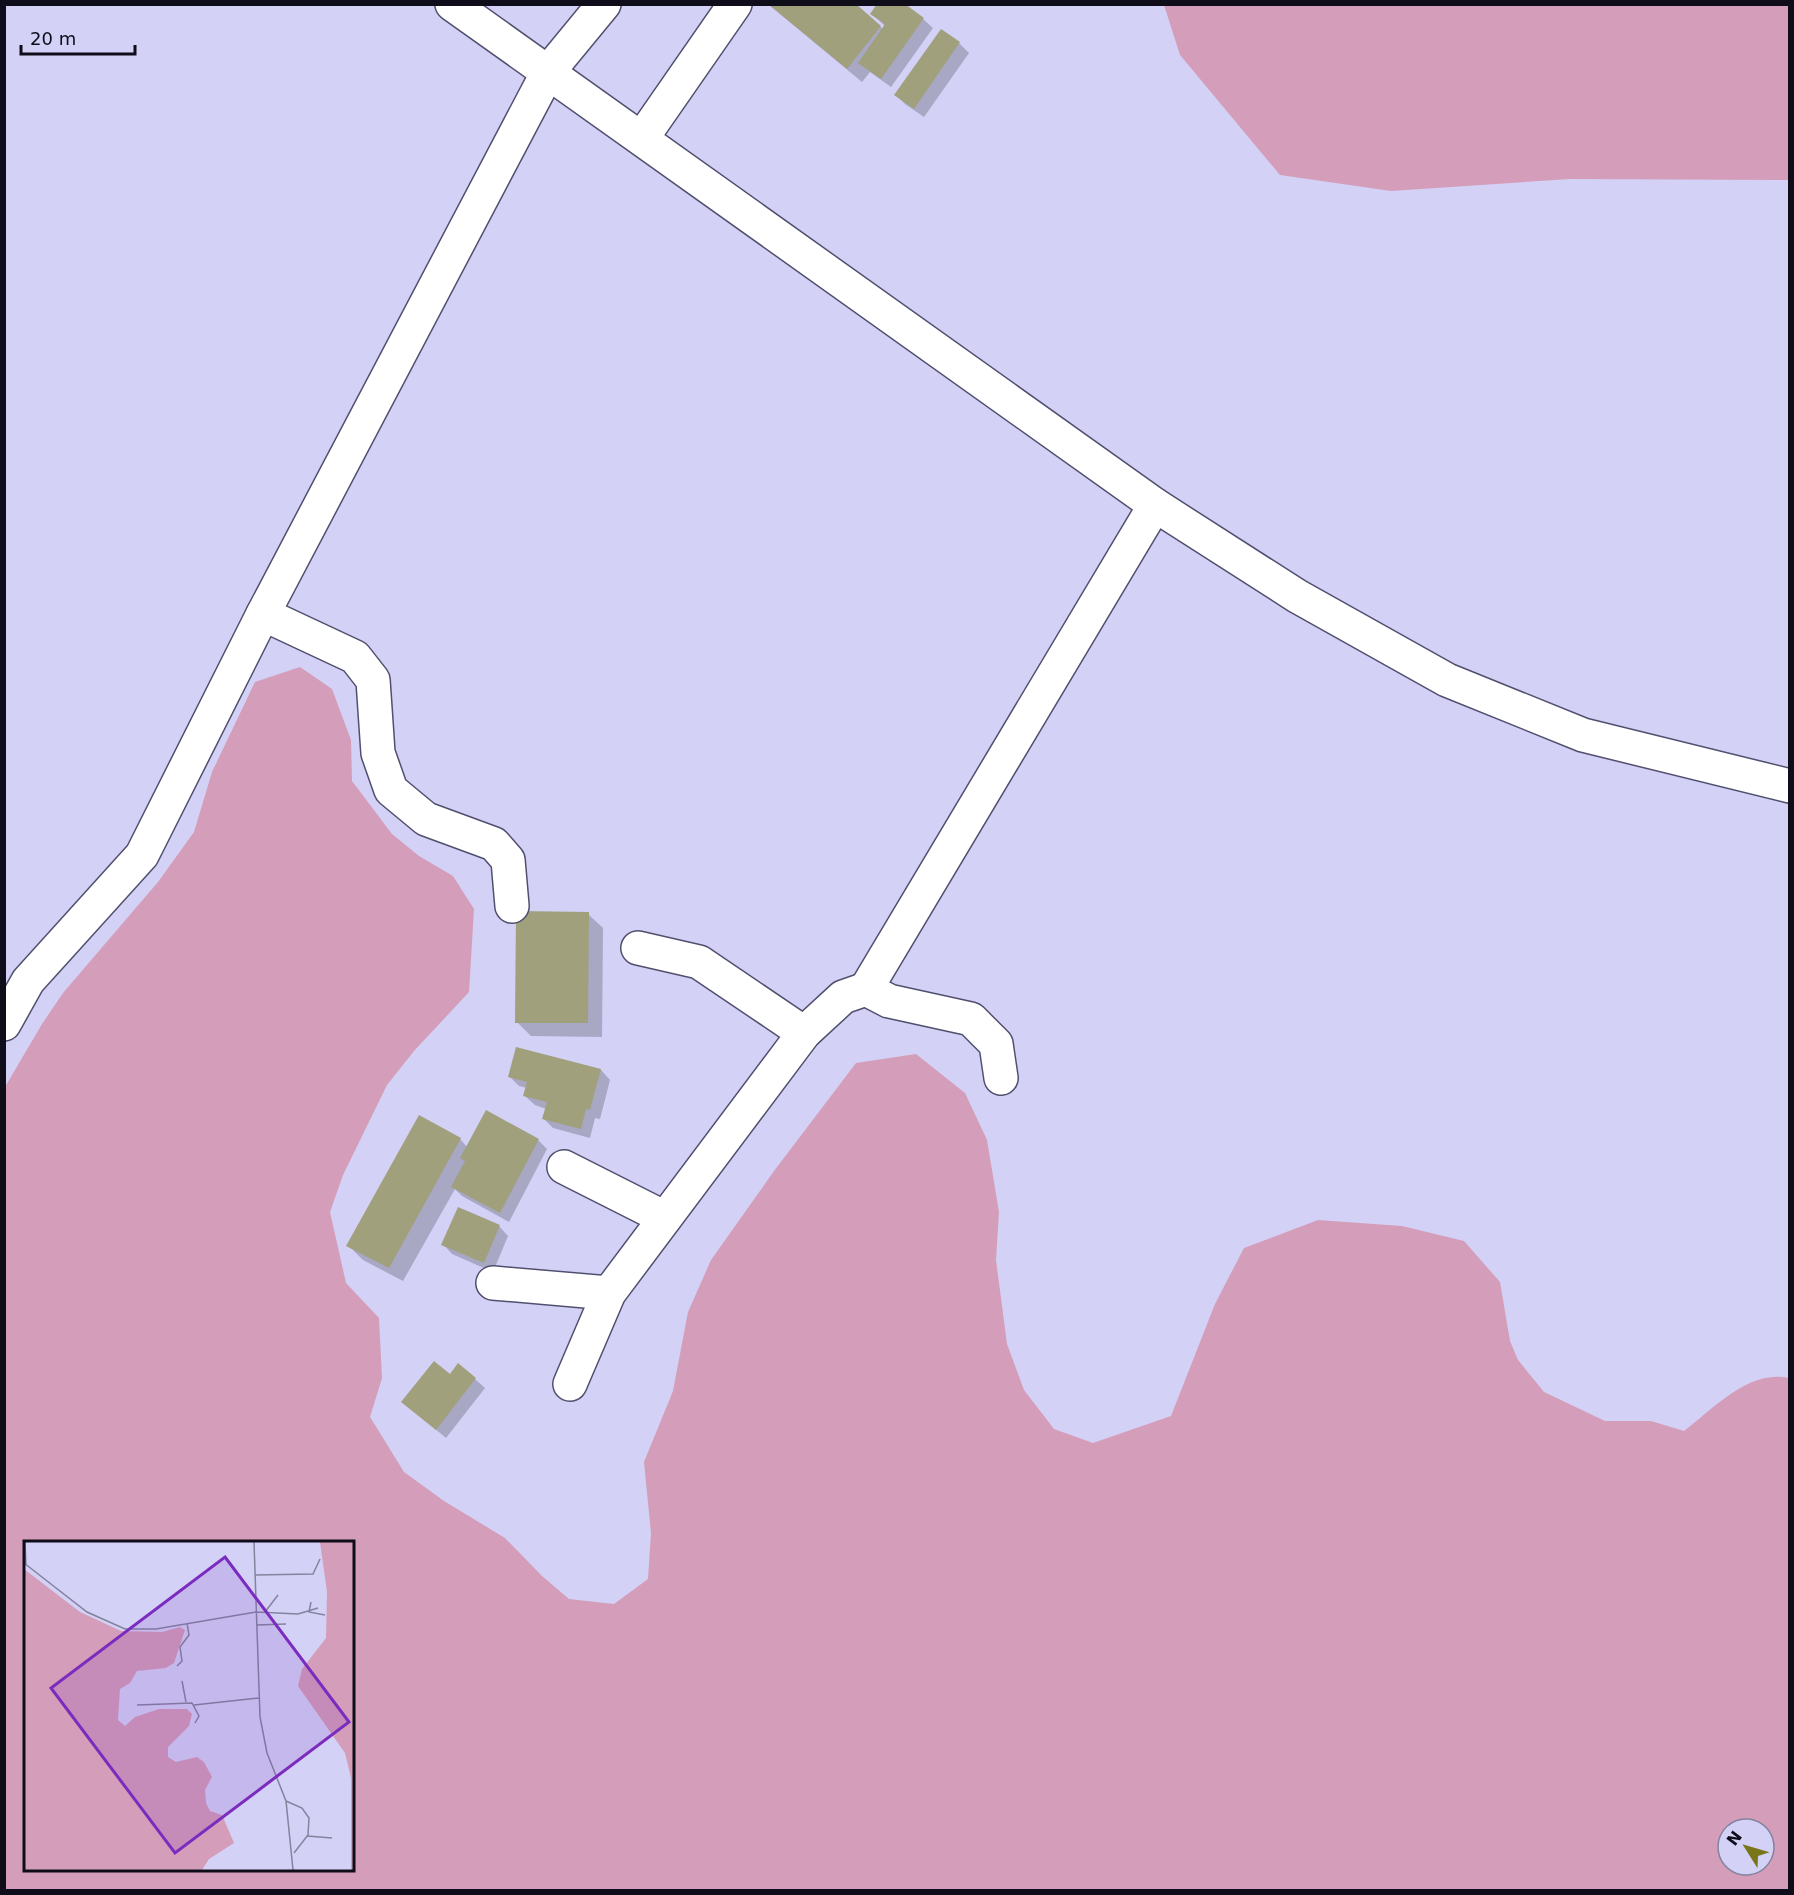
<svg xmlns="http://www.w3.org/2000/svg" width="1794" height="1895" font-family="'DejaVu Sans',sans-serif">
<rect width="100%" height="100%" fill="#d3d1f6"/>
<g fill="#d49db9" fill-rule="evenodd">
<path d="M1164,5H1789V180L1570,179L1391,191L1280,175L1180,55Z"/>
<path d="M300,667L332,689L351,740L352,781L392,834L419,856L453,876L474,909L469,992L414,1051L387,1085L343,1175L330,1212L346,1283L379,1318L382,1378L370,1417L404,1472L444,1501L505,1538L542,1576L569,1599L614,1604L648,1579L651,1533L644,1462L673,1391L688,1312L711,1260L774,1171L856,1063L916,1054L965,1093L987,1140L999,1212L996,1260L1007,1344L1024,1390L1054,1429L1093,1443L1171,1416L1215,1304L1244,1248L1318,1220L1402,1226L1464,1241L1500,1282L1510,1341L1518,1360L1544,1392L1605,1421H1651L1684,1431C1714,1408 1749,1369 1789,1378V1890H5V1087L42,1024L63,993L158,882L194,832L212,772L255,682ZM26,1542H352V1870H26ZM1728,1829H1764V1865H1728Z"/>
</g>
<g fill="#0003">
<path d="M768,4H853L883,29L885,26L872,14L879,4H893L898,8L903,4L923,19L933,28L891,87L870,72L862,82Z"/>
<path d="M941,31L960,44L969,53L924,117L905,104L896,95Z"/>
<path d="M588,914L603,928L602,1037L531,1036L517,1022Z"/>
<path d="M601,1070L610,1080L600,1119L595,1118L590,1138L553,1128L544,1119L546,1109L535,1105L525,1096L527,1088L519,1086L510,1077Z"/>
<path d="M460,1139L467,1147L538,1140L547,1149L509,1222L462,1196L455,1189L403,1281L363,1260L348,1245Z"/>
<path d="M499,1226L508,1236L493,1272L452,1254L443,1244Z"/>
<path d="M450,1376L475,1379L485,1388L446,1438L403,1402Z"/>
</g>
<g fill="#a0a07c">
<path d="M768,4H856L881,26L847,69Z"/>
<path d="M877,4L898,6L905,4L924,18L881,79L858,63L885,24L870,14Z"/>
<path d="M941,29L960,42L914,109L894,95Z"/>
<path d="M516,911L589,912L588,1023H515Z"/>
<path d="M516,1047L601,1069L590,1110L586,1109L581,1129L542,1119L547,1102L523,1096L527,1082L508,1077Z"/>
<path d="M486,1110L539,1139L500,1213L451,1187L465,1161L460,1158Z"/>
<path d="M419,1115L461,1138L389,1268L346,1246Z"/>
<path d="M458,1207L500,1225L484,1263L441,1245Z"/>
<path d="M434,1361L450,1374L458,1363L476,1378L436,1430L401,1402Z"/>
</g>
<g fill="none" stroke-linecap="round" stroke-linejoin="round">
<defs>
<g id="street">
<path d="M452,4L1155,505L1297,596L1447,680L1583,735L1790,786"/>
<path d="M642,138L735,4"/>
<path d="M263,614L355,657L373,680L378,753L391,790L426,819L494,844L508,860L512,906"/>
<path d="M638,948L699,962L804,1033"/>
<path d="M866,989L1155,505"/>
<path d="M4,1024L28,981L142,855L263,614L548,72L604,4"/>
<path d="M564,1167L665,1218"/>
<path d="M493,1283L609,1293"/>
<path d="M570,1384L609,1293L804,1033L843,997L866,989L889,1001L971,1019L996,1044L1001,1078"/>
</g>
</defs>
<use href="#street" stroke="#514f6e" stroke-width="36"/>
<use href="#street" stroke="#fff" stroke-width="33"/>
</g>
<g transform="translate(24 1541)">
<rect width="330" height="330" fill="#d3d1f6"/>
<path d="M296,1H330V329H327V237L321,212L274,145L278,128L302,97L303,51ZM0,28L56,71L97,90L138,91L156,86L161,89L150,122L142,127L113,130L106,142L96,148L94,179L101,185L111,176L135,168H163L168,173L165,185L144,206V216L152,221L173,216L180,221L188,236L181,249L182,262L186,270L198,274L210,302L185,318L178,329H0Z" fill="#d49db9"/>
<path fill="none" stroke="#84839e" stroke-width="1.5" d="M1,1L2,24M230,1L236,176L243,212L262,260L269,329M0,22L63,71L101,88H132L232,71L274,73L294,67M231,34L289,33L296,18M287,61L285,71L301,74M241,71L254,54M233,84L262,83M153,125L158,120L156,106L165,94L163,82M158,140L162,161M113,164L168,162L175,175L171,182M170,164L235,157M262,260L278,267L285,277L284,294L270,312M283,295L308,297"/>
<path fill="#7b2cbf" fill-opacity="0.15" stroke="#7b2cbf" stroke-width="3" d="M201,16L325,181L151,312L27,147Z"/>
<rect width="330" height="330" fill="none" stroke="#0e0d19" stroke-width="3"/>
</g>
<rect width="1794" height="1895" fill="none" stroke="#0e0d19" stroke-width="12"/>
<g transform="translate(1746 1847) rotate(307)"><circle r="28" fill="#d3d1f6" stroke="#84839e" stroke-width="1.5"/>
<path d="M0-4.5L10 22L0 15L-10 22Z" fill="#79761a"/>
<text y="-9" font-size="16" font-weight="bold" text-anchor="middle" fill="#0e0d19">N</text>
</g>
<path d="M21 45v9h114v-9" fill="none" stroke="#0e0d19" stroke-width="3"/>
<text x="30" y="45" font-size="18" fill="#0e0d19" stroke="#d3d1f6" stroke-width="4.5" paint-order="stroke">20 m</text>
</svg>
